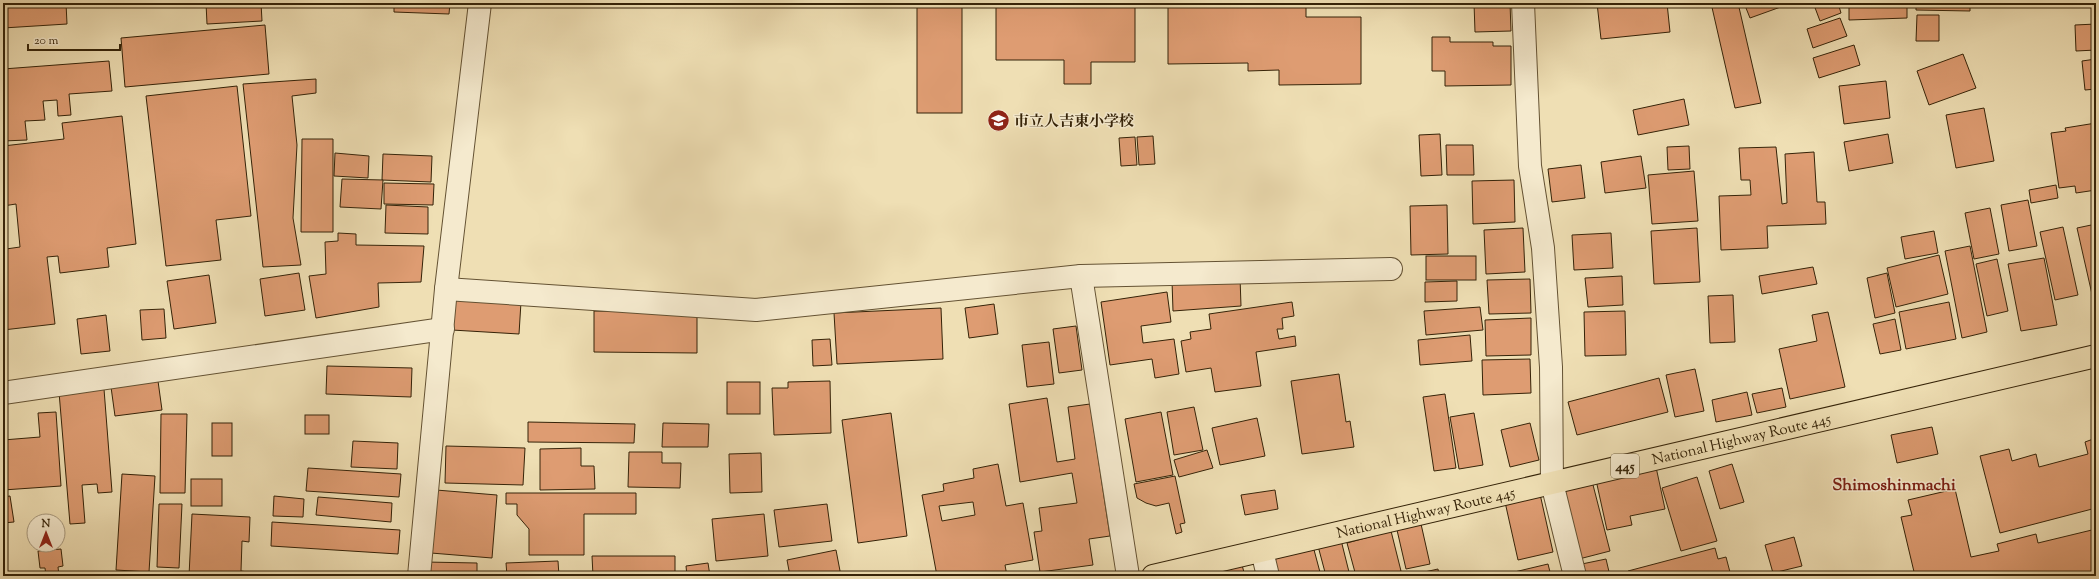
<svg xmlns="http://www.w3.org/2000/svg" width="2099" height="579" font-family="'Sorts Mill Goudy','Noto Serif JP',serif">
<rect width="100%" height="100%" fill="#efdfb4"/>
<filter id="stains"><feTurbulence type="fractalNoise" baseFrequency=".005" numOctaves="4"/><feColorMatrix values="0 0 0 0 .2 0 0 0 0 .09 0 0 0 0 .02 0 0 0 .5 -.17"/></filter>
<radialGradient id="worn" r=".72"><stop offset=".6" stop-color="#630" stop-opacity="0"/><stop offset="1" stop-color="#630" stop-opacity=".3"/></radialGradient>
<g fill="#de9c72" stroke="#352308" fill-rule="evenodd">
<path d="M3,3H66L67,24L3,28Z"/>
<path d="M206,3H261L262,21L207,24Z"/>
<path d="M394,3H450L449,14L394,12Z"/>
<rect x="917" y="3" width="45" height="110"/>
<path d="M996,3H1135V62H1091V84H1064V60H996Z"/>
<path d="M1168,3H1306V17H1361V84L1279,85V70L1248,71V63L1168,64Z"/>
<path d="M1474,3H1510L1511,31L1475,32Z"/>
<path d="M1597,3H1667L1670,32L1601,39Z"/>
<path d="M1711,3H1738L1761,103L1735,108Z"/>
<path d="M1744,3H1789V4L1750,18Z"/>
<path d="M1820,3H1838L1841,13L1820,21L1814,5Z"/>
<path d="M1849,3H1907V18L1849,20Z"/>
<path d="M1916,3H1970V11L1916,10Z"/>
<path d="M1974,3H2023L1975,7Z"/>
<path d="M1917,15H1939V41H1916Z"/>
<path d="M1840,18L1847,36L1813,48L1807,29Z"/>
<path d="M2096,24V50L2076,51L2075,25Z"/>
<path d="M265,25L269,74L125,87L121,38Z"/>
<path d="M1432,37H1450V42H1493V46H1511V85L1445,86V71H1432Z"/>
<path d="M1854,45L1860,65L1819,78L1813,58Z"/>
<path d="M1963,54L1976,88L1929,105L1917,71Z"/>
<path d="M2096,59V89L2085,90L2082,61Z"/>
<path d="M109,61L112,91L69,94L71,115L58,116L57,100L43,101L45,120L25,121L27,140L3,141V69Z"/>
<path d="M316,79V93L292,96L297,145L293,218L301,265L263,267L243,84Z"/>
<path d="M1886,81L1890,118L1844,124L1839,86Z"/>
<path d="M237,86L251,216L216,220L221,260L166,266L146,96Z"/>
<path d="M1684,99L1689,125L1638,135L1633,110Z"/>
<path d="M1984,108L1994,161L1956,168L1946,115Z"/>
<path d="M122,116L136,244L107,248L109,267L60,273L58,256L47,257L55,324L3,330V226L6,249L20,247L16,204L3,206V146L64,139L62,123Z"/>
<path d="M2096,123V190L2076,193L2075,186L2059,188L2051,133L2066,131L2065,128Z"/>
<path d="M1440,134L1442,175L1421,176L1419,135Z"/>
<path d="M1888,134L1893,163L1849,171L1844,142Z"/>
<path d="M1153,136L1155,164L1139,165L1137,137Z"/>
<path d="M1135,137L1137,165L1121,166L1119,138Z"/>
<path d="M302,139H333V232H301Z"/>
<path d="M1446,145H1473L1474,175H1447Z"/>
<path d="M1689,146L1690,169L1668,170L1667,147Z"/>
<path d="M1776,147L1782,204L1787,203L1785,154L1814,152L1817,202H1825L1826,224L1767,226L1768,248L1721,250L1719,196L1751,195L1750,180H1741L1739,148Z"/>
<path d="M335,153L369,156L368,178L334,176Z"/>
<path d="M383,154L432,156L431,182L382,180Z"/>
<path d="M1641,156L1646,188L1605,193L1601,162Z"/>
<path d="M1581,165L1585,198L1552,202L1548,169Z"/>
<path d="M1694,171L1698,221L1652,224L1648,175Z"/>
<path d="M342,179L383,180L381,209L340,207Z"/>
<path d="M1514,180L1515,222L1473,224L1472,181Z"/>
<path d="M384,183L434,184L433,205L384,204Z"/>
<path d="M2056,185L2058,198L2031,203L2029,190Z"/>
<path d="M2028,200L2037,246L2009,251L2001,205Z"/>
<path d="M386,205L428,207V234L385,233Z"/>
<path d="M1447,205L1448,254L1411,255L1410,206Z"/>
<path d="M1990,208L1999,254L1974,259L1965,213Z"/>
<path d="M2096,224V312L2077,228Z"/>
<path d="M2063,227L2078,295L2055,300L2040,232Z"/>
<path d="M1523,228L1525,272L1486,274L1484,230Z"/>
<path d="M1697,228L1700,282L1654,284L1651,231Z"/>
<path d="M1934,231L1938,253L1905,259L1901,237Z"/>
<path d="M338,233L356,234V245L424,246L421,282L378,283L379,307L316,318L309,276L326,274L325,242L338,241Z"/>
<path d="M1611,233L1613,268L1574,270L1572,235Z"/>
<path d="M1970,246L1987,332L1962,338L1945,251Z"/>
<path d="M1939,255L1948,294L1896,307L1887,268Z"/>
<rect x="1426" y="256" width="50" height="24"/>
<path d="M2044,258L2057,325L2021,331L2008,264Z"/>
<path d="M1997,259L2008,311L1987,316L1976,264Z"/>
<path d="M1813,267L1817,284L1762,294L1759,276Z"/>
<path d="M299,273L305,310L265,316L260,279Z"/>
<path d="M1887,273L1895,313L1875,318L1867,278Z"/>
<path d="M209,275L216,323L174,329L167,281Z"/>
<path d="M1622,276L1623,305L1588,307L1585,278Z"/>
<path d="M1240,277L1241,306L1173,311L1172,281Z"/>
<path d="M1530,279L1531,313L1489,314L1487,280Z"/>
<path d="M1457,281V301L1425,302V282Z"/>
<path d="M1167,292L1171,322L1141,326L1143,343L1174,339L1179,374L1155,378L1152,359L1110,365L1101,302Z"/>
<path d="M1733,295L1735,342L1710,343L1708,296Z"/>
<path d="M454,298L521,302L519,334L452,330Z"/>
<path d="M1292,302L1294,316L1282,318L1283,329H1277L1279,339L1295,336L1296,346L1256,352L1261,386L1215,392L1211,368L1186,372L1181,341L1191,339L1190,332L1211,329L1209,314Z"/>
<path d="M1949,302L1956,339L1906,349L1899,312Z"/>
<path d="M994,304L998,334L969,338L965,308Z"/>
<path d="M1480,307L1483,330L1426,335L1424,311Z"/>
<path d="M941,308L943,359L837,364L834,313Z"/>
<path d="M164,309L166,338L142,340L140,310Z"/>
<path d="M594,311L697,312V353L594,352Z"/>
<path d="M1625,311L1626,355L1585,356L1584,312Z"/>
<path d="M1828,312L1845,387L1790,399L1779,349L1817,341L1812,315Z"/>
<path d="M106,315L110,351L81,354L77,319Z"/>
<path d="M1531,318V355L1486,356L1485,320Z"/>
<path d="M1895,319L1901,350L1880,354L1873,324Z"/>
<path d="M1076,326L1082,370L1059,373L1053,329Z"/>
<path d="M1470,335L1472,361L1420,365L1418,340Z"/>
<path d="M830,339L832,365L813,366L812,340Z"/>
<path d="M1049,342L1054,384L1027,387L1022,345Z"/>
<path d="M1530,359L1531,393L1483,395L1482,360Z"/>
<path d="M327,366L412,368L411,397L326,394Z"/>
<path d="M1695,369L1704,411L1675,417L1666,375Z"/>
<path d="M1339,374L1346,422L1350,421L1354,447L1302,454L1291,381Z"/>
<path d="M1659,378L1668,412L1577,435L1568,402Z"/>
<path d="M158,381L162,410L115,416L111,387Z"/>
<path d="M830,381L831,433L774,435L772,388H788V382Z"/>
<rect x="727" y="382" width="33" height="32"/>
<path d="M1782,388L1786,407L1757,413L1752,394Z"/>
<path d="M104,389L112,492L98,493L97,484L82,485L85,523L70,524L59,392Z"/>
<path d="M1747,392L1752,415L1716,422L1712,400Z"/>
<path d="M1445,394L1456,468L1434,471L1423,397Z"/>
<path d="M1047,398L1057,462L1075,459L1068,407L1090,404L1110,536L1089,539L1093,565L1040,572L1034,532L1042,531L1039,508L1077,503L1072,473L1020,482L1009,404Z"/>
<path d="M1194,407L1203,450L1174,455L1167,412Z"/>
<path d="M56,412L61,486L3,490V440L40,437L38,413Z"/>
<path d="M1161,412L1173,475L1136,482L1125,419Z"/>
<path d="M891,413L907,536L858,543L842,420Z"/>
<path d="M1474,413L1483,465L1459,469L1450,417Z"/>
<path d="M161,414H187L185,493H160Z"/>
<rect x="305" y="415" width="24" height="19"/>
<path d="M1257,418L1265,456L1220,465L1212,428Z"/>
<path d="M528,422L635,424L634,443L528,442Z"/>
<rect x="212" y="423" width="20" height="33"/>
<path d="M663,423L709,424L708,447H662Z"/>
<path d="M1530,423L1539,460L1510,467L1501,430Z"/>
<path d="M1932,427L1938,454L1897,463L1891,435Z"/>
<path d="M2096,438V508L2000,533L1980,456L2009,449L2012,461L2036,454L2039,467L2088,454L2085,442Z"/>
<path d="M353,441L398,443L397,469L351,467Z"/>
<path d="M446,446L525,448L523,485L445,483Z"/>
<path d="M581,448V466H594L595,489L540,490V449Z"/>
<path d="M1207,450L1213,468L1179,477L1174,460Z"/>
<path d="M629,452H662V463H681L680,488L628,487Z"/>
<path d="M761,453L762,492L730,493L729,454Z"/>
<path d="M998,464L1006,506L1023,503L1033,560L1005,565L1007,576H937L922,495L944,491L943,484L974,478L973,469ZM973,502L975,515L942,521L939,506Z"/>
<path d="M1732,464L1744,502L1720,509L1709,471Z"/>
<path d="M1656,467L1665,509L1630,516L1632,525L1607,530L1596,480Z"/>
<path d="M308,468L401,474L399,497L306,491Z"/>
<path d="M122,474L155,476L149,572L116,570Z"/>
<path d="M1175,476L1185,523L1180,524L1182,532L1176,534L1169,503L1156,506L1146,503L1137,498L1134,484Z"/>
<path d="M1697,477L1717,541L1681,551L1662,488Z"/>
<rect x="191" y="479" width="31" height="27"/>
<path d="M1592,481L1610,551L1579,559L1561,489Z"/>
<path d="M1955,489L1971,557L1999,551L1997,544L2036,534L2038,543L2096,529V576H1915L1901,517L1912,515L1908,500Z"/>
<path d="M436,490L497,495L492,558L431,553Z"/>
<path d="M1275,490L1278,509L1245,515L1241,495Z"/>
<path d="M506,493H636V514H584V555H529V529L517,515V504H506Z"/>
<path d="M1540,494L1553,552L1518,560L1505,502Z"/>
<path d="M10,496L14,522L3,523V497Z"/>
<path d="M274,496L304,499L303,517L273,516Z"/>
<path d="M318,497L392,503L391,522L316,515Z"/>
<path d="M159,504H182L179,568L157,567Z"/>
<path d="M827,504L832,541L779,547L774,510Z"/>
<path d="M192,514L250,517L249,542L242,541L241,571L248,572V576H189Z"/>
<path d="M764,514L768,556L716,561L712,519Z"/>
<path d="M272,522L400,530L398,554L271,546Z"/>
<path d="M1421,524L1430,564L1406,569L1397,530Z"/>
<path d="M1391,531L1401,571L1385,576H1356L1347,543Z"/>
<path d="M1794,537L1802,566L1773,573L1765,545Z"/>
<path d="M1341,540L1350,576H1326L1318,546Z"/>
<path d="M1313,546L1321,576H1275L1272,561L1276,554Z"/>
<path d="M1715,548L1718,559L1726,557L1731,576H1630L1628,571Z"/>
<path d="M61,549L63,566L58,567L59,576H46L45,568H40L38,551Z"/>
<path d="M836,550L841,576H790L787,560Z"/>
<path d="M592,556H675V575L593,576Z"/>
<path d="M1606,559L1610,576H1580L1577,565Z"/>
<path d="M558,561L559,576H507L506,563Z"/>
<path d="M425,562L477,563V576H425Z"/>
<path d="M708,563L710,576H687L686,566Z"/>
<path d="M1548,564L1551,576H1506V574Z"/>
<path d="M1242,565L1245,576H1217L1216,572Z"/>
<path d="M1438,569L1439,576L1411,575Z"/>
</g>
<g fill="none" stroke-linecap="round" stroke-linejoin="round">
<defs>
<g id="minor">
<path d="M1523,3L1530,166L1543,248L1551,367L1552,483L1575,576"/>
<path d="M1081,276L1128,576"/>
<path d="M446,289L756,310L1081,276L1391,269"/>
<path d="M3,393L443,329"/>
<path d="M1262,551L1268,576"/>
<path d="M419,576L446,289L480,3"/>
</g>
<g id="trunk">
<path id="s1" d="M1153,576L2096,356"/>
</g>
</defs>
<use href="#minor" stroke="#645233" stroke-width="24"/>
<use href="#trunk" stroke="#352308" stroke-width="24"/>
<use href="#minor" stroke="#f5eace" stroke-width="22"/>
<use href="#trunk" stroke="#efdfb4" stroke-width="22"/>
</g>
<defs>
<symbol id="school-disc" viewBox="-11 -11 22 22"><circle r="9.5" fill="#8f2418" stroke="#f5eace"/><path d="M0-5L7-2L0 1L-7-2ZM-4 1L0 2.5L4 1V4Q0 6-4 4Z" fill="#fff"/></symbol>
</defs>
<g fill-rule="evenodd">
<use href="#school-disc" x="986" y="108" width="25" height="25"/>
</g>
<g text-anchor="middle" stroke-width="3" stroke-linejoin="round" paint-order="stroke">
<rect fill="#f5eace" stroke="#6f5f43" stroke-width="1" x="1611" y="454" width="28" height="24" rx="3"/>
<g font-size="14" font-weight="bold" fill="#352308">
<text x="1625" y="471">445</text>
</g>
<g font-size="15" font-weight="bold" fill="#352308" stroke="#f5eace" text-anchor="start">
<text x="1014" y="126">市立人吉東小学校</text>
</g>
<g font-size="15" fill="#352308" stroke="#f5eace">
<text dy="5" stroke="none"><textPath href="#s1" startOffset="604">National Highway Route 445</textPath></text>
<text dy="5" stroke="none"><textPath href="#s1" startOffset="280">National Highway Route 445</textPath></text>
</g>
<g font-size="17" font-weight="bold" fill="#7a1f14" stroke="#f5eace">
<text x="1894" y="490">Shimoshinmachi</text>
</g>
</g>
<rect width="2099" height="579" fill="none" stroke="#efdfb4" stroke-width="16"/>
<rect x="4" y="4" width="2091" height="571" fill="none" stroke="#352308" stroke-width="2"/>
<rect x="8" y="8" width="2083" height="563" fill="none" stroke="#352308"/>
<g transform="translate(46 533)"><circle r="19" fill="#f5eace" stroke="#a89a7f"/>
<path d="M0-3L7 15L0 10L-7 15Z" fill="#8f2418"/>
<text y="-6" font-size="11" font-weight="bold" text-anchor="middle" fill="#352308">N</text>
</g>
<path d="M28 44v6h92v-6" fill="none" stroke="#352308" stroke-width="2"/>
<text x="34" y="44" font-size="12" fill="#352308" stroke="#f5eace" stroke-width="3" paint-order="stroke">20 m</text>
<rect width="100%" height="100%" filter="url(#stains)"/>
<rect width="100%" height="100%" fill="url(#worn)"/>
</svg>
